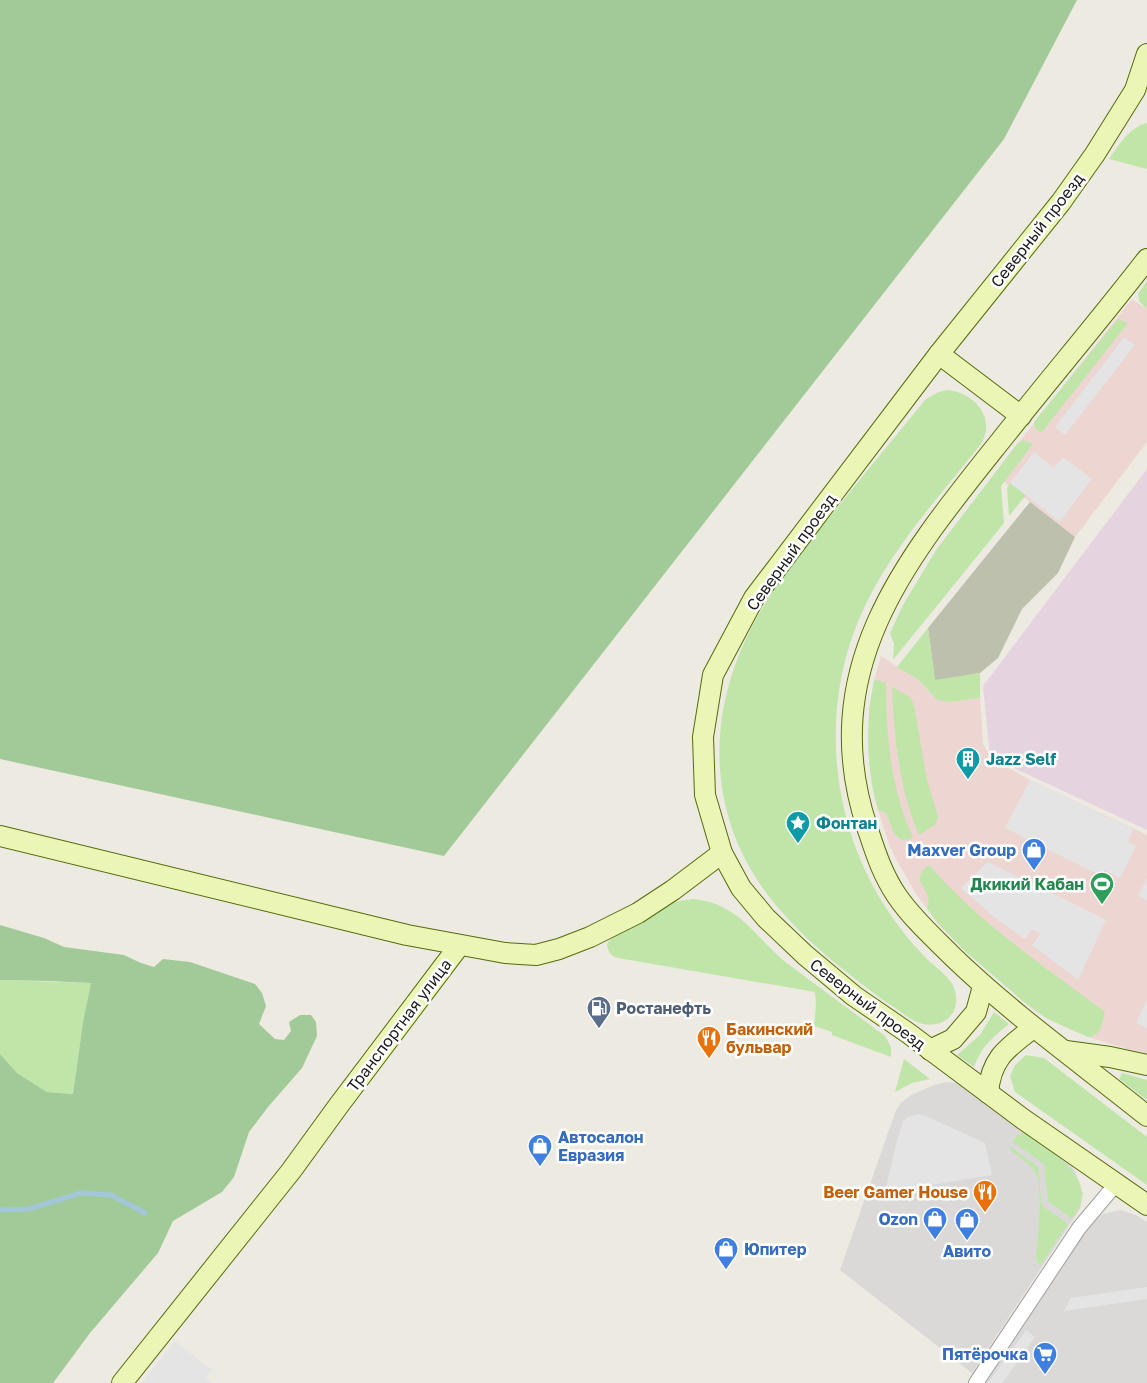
<svg xmlns="http://www.w3.org/2000/svg" width="1147" height="1383" font-family="'Golos Text',sans-serif">
<rect width="100%" height="100%" fill="#edeae1"/>
<g fill="#dad9d8">
<path d="M946,1082L958,1083L1069,1163L1075,1171L1083,1194L1080,1209L972,1373L840,1270L896,1110L901,1103L911,1095L934,1085Z"/>
<path d="M1121,1210L1136,1215L1147,1222V1383H983L1091,1223L1103,1214Z"/>
</g>
<g fill="#edd5d1">
<path d="M1132,299L1147,309V442L1075,537L994,474Z"/>
<path d="M881,656L919,680L934,697L950,702L980,698L983,744L992,759L1030,780L1147,835V1055L1088,1037L1060,1025L1034,1010L966,952L938,924L915,892L896,859L889,844L878,810L872,785L869,758V709L874,681Z"/>
</g>
<path fill="#e5d4e0" d="M1147,469V830L990,757L983,686Z"/>
<path fill="#bec0ae" d="M1030,502L1075,537L1058,573L1022,609L998,658L980,673L935,681L928,628Z"/>
<g fill="#c0e5a9">
<path d="M1147,123V169L1109,159C1120,144 1128,128 1147,123Z"/>
<path d="M1147,281V309L1139,301L1138,294Z"/>
<path d="M1118,319L1128,323L1041,433L1035,428L1034,422Z"/>
<path d="M947,390C973,392 997,417 981,444C938,498 888,552 860,617C816,718 833,842 901,929C909,940 920,952 930,962C937,968 945,974 951,982C955,988 957,996 956,1003C954,1022 933,1029 917,1022C906,1017 896,1008 886,1002C849,975 811,946 781,911C767,895 754,877 744,857C705,779 715,693 756,619C777,581 806,546 834,512C864,474 895,437 926,399L939,392Z"/>
<path d="M1023,440L1033,444L1001,486L1004,523L893,660L894,644L890,633L903,605L936,550L1017,444Z"/>
<path d="M1010,483L1026,495L1009,516L1007,488Z"/>
<path d="M928,628L935,680L980,673V698L950,702L937,700L919,680L897,667Z"/>
<path d="M878,680L886,683C886,736 891,790 913,838C894,846 892,826 886,813L878,810C866,767 865,724 874,681Z"/>
<path d="M892,687L910,697L914,705L927,780L938,817L936,824L919,835C899,788 894,737 892,687Z"/>
<path d="M929,865C979,923 1044,966 1105,1012C1102,1023 1102,1036 1088,1037L1046,1018L1024,1002L966,952L939,924L927,909C928,905 929,900 928,897C924,882 911,881 929,865Z"/>
<path d="M693,899C739,904 752,933 784,961L885,1036L891,1047V1057L832,1035V1032L814,1026L816,1005L815,992L618,958C610,956 608,952 607,944L610,940L673,902Z"/>
<path d="M0,980L91,983L83,1022L73,1094L47,1092L17,1073L0,1054Z"/>
<path d="M994,1012L1009,1024C992,1038 982,1046 974,1067L957,1055L980,1035Z"/>
<path d="M1026,1055L1044,1058L1147,1137V1185L1015,1092L1010,1076L1015,1065Z"/>
<path d="M904,1059L930,1079L912,1083L895,1092Z"/>
<path d="M1122,1073L1147,1080V1100L1119,1079Z"/>
<path d="M1024,1133L1028,1134C1047,1149 1092,1174 1080,1205C1078,1210 1075,1214 1072,1219L1048,1201L1044,1164L1013,1142L1016,1136Z"/>
<path d="M1011,1147L1038,1167L1042,1206L1068,1224L1040,1266L1036,1260C1037,1241 1044,1191 1036,1174C1031,1164 1019,1157 1010,1150Z"/>
</g>
<g fill="#a1ca98">
<path d="M0,0H1077L1004,139L444,856L0,759Z"/>
<path d="M0,925L44,938L64,947L124,955L141,963L154,967L163,959L190,962L255,984L262,993L266,1006L259,1024L275,1039L284,1040L291,1031L289,1022L300,1015H311L316,1022L317,1036L302,1068L268,1107L249,1132L234,1177L222,1192L173,1221L158,1253L90,1333L53,1383H0V1054L17,1073L47,1092L73,1094L83,1022L91,983L50,981L0,980Z"/>
</g>
<g fill="#e4e4e4">
<path d="M1124,337L1135,345L1065,435L1055,427Z"/>
<path d="M1034,452L1054,468L1063,457L1092,479L1060,522L1010,483Z"/>
<path d="M1030,780L1133,829L1128,842L1136,846L1120,878L1104,870L1101,876L1005,828Z"/>
<path d="M988,862L1106,920L1078,980L1032,945L1040,934L1032,929L1025,939L993,916L961,888Z"/>
<path d="M1147,878V900L1138,896Z"/>
<path d="M1147,1000V1028L1136,1023Z"/>
<path d="M918,1114L926,1116L985,1143L992,1175L902,1190L886,1188L896,1144L903,1121L908,1117Z"/>
<path d="M1147,1287V1299L1064,1311L1071,1298Z"/>
<path d="M1026,1330L1035,1337L1002,1383H988Z"/>
<path d="M175,1341L212,1370L206,1378L212,1383H142Z"/>
</g>
<g fill="none" stroke-linecap="round" stroke-linejoin="round">
<path stroke="#a3c7d9" stroke-width="5" d="M0,1210L29,1209L81,1193L111,1195L145,1213"/>
<defs>
<path id="street" d="M976,1383L1079,1228L1116,1184"/>
<g id="secondary">
<path d="M1147,54L1135,90L1095,154L1061,202L939,354L754,598L713,675L703,737L705,795L722,853L741,888L766,918L805,955L854,996L908,1033L1023,1119L1147,1205"/>
<path d="M1147,259C1099,321 1047,382 998,444C906,559 815,669 867,827C875,851 882,874 897,896C912,918 932,936 951,955C1012,1014 1081,1063 1147,1116"/>
<path d="M939,354L1021,416"/>
<path d="M0,836L407,935L505,953L536,955L559,949L590,937L638,913L673,890L722,853"/>
<path d="M930,1050L953,1039L976,1012L983,986"/>
<path d="M1066,1051L1110,1057L1147,1065"/>
<path d="M988,1093C991,1058 1007,1048 1033,1028"/>
<path d="M122,1383L291,1171L339,1105L459,946"/>
</g>
</defs>
<use href="#street" stroke="#a0a0a0" stroke-width="16"/>
<use href="#secondary" stroke="#566b0a" stroke-width="22"/>
<use href="#street" stroke="#fff" stroke-width="14"/>
<use href="#secondary" stroke="#ebf6b6" stroke-width="20"/>
</g>
<defs>
<symbol id="building-pin" viewBox="-11 -11 22 30"><path d="M0 17L-7.5 6A9.5 9.5 0 1 1 7.5 6Z" fill="#0f9aa8" stroke="#fff"/><path d="M-4-6H4V6H1V3H-1V6H-4ZM-2.5-4.3h1.7v1.8h-1.7ZM.8-4.3h1.7v1.8H.8ZM-2.5-1h1.7V.8h-1.7ZM.8-1h1.7V.8H.8Z" fill="#fff"/></symbol>
<symbol id="sight-pin" viewBox="-11 -11 22 30"><path d="M0 17L-7.5 6A9.5 9.5 0 1 1 7.5 6Z" fill="#0f9aa8" stroke="#fff"/><path d="M0-6L1.8-2.2L6-1.7L2.9 1.2L3.7 5.4L0 3.3L-3.7 5.4L-2.9 1.2L-6-1.7L-1.8-2.2Z" fill="#fff"/></symbol>
<symbol id="shop-pin" viewBox="-11 -11 22 30"><path d="M0 17L-7.5 6A9.5 9.5 0 1 1 7.5 6Z" fill="#3f7fe0" stroke="#fff"/><path d="M-5-2.5h2.3a2.7 3.5 0 0 1 5.4 0H5L5.5 6h-11ZM-1.5-2.5h3a1.5 2.3 0 0 0-3 0Z" fill="#fff"/></symbol>
<symbol id="stadium-pin" viewBox="-11 -11 22 30"><path d="M0 17L-7.5 6A9.5 9.5 0 1 1 7.5 6Z" fill="#2e9e5b" stroke="#fff"/><path d="M0-5a6.5 5 0 1 0 0 10a6.5 5 0 1 0 0-10ZM-3.5-1.8h7v3.6h-7Z" fill="#fff"/></symbol>
<symbol id="fuel-pin" viewBox="-11 -11 22 30"><path d="M0 17L-7.5 6A9.5 9.5 0 1 1 7.5 6Z" fill="#5c6f8a" stroke="#fff"/><path d="M-5.5-6h7V0h2V4h1.3V-2.5L3-4.5l.8-.8L6-3V5H2.5V1h-1V6h-7ZM-4.2-4.7v3.2H.2V-4.7Z" fill="#fff"/></symbol>
<symbol id="restaurant-pin" viewBox="-11 -11 22 30"><path d="M0 17L-7.5 6A9.5 9.5 0 1 1 7.5 6Z" fill="#e8710a" stroke="#fff"/><path d="M-5-6h1v4h1v-4h1v4h1v-4h1v5L-1.5 .5V6h-2V.5L-5-1ZM5-6V6H3V1.5H1.5Q1.5-4 5-6Z" fill="#fff"/></symbol>
<symbol id="supermarket-pin" viewBox="-11 -11 22 30"><path d="M0 17L-7.5 6A9.5 9.5 0 1 1 7.5 6Z" fill="#3f7fe0" stroke="#fff"/><path d="M-6-5.5h2.5l.6 2H6L4.5 2H-2.5L-4.4-4H-6ZM-1.5 3.2a1.3 1.3 0 1 0 .1 0ZM3 3.2a1.3 1.3 0 1 0 .1 0Z" fill="#fff"/></symbol>
</defs>
<g fill-rule="evenodd">
<use href="#building-pin" x="954" y="745" width="28" height="38"/>
<use href="#sight-pin" x="784" y="809" width="28" height="38"/>
<use href="#shop-pin" x="1020" y="836" width="28" height="38"/>
<use href="#stadium-pin" x="1088" y="870" width="28" height="38"/>
<use href="#fuel-pin" x="585" y="994" width="28" height="38"/>
<use href="#restaurant-pin" x="695" y="1024" width="28" height="38"/>
<use href="#shop-pin" x="526" y="1132" width="28" height="38"/>
<use href="#restaurant-pin" x="971" y="1178" width="28" height="38"/>
<use href="#shop-pin" x="921" y="1205" width="28" height="38"/>
<use href="#shop-pin" x="953" y="1206" width="28" height="38"/>
<use href="#shop-pin" x="712" y="1235" width="28" height="38"/>
<use href="#supermarket-pin" x="1031" y="1340" width="28" height="38"/>
</g>
<g text-anchor="middle" stroke-width="5" stroke-linejoin="round" paint-order="stroke">
<g font-size="16" fill="#1c1c1c" stroke="#fff">
<text transform="translate(1037 230) rotate(-52)" y="6">Северный проезд</text>
<text transform="translate(791 552) rotate(-54)" y="6">Северный проезд</text>
<text transform="translate(868 1004) rotate(37)" y="6">Северный проезд</text>
<text transform="translate(399 1025) rotate(-53)" y="6">Транспортная улица</text>
</g>
<g font-size="16" font-weight="bold" fill="#0d838f" stroke="#fff" text-anchor="start">
<text x="986" y="765">Jazz Self</text>
<text x="816" y="829">Фонтан</text>
</g>
<g font-size="16" font-weight="bold" fill="#366cbe" stroke="#fff" text-anchor="end">
<text x="1016" y="856">Maxver Group</text>
<text x="558" y="1143" text-anchor="start">Автосалон<tspan x="558" dy="18">Евразия</tspan></text>
<text x="918" y="1225">Ozon</text>
<text x="744" y="1255" text-anchor="start">Юпитер</text>
<text x="967" y="1257" text-anchor="middle">Авито</text>
<text x="1028" y="1360">Пятёрочка</text>
</g>
<g font-size="16" font-weight="bold" fill="#27864d" stroke="#fff" text-anchor="end">
<text x="1084" y="890">Дкикий Кабан</text>
</g>
<g font-size="16" font-weight="bold" fill="#4e5e75" stroke="#fff" text-anchor="start">
<text x="616" y="1014">Ростанефть</text>
</g>
<g font-size="16" font-weight="bold" fill="#c56008" stroke="#fff" text-anchor="start">
<text x="726" y="1035">Бакинский<tspan x="726" dy="18">бульвар</tspan></text>
<text x="968" y="1198" text-anchor="end">Beer Gamer House</text>
</g>
</g>
</svg>
